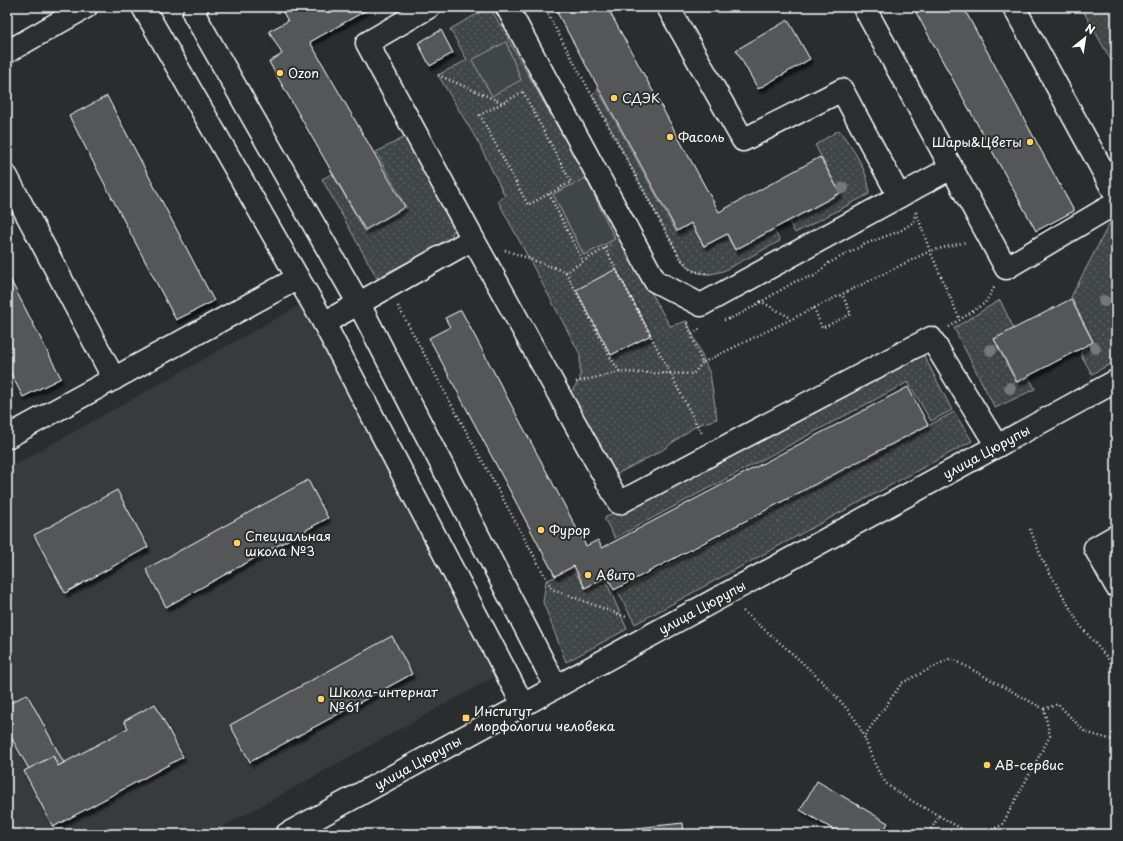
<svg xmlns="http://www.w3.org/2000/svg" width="1123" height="841" font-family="'Playpen Sans',sans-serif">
<defs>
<pattern id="grass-dots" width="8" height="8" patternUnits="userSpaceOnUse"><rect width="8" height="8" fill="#414445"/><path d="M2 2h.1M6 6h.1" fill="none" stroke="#5e6061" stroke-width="1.8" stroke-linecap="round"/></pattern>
<filter id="shadow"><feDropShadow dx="2.5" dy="4.5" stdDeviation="1" flood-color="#0009"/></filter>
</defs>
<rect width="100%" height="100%" fill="#2a2d2e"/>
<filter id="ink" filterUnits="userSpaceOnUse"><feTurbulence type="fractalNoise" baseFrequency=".025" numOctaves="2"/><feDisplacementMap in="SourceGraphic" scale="8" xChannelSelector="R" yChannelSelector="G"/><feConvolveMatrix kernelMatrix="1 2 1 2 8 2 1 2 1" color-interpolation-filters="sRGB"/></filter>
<g filter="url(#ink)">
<path fill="#373a3b" d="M302,304L496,676L210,834H7V469Z"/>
<g fill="url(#grass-dots)" stroke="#a0a2a2">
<path d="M490,7L670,326L687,321L710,374L717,419L697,425L661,451L613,476L569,394L580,380V354L498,201L505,196L478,142L438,75L467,60L450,29Z"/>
<path d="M1081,7H1116V69Z"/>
<path d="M598,90L676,232L691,224L704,247L726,235L735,250L774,230L780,241L723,271L711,274L699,273L689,268L682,261L657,215L592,94Z"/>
<path d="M839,130C852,147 870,173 869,194L795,233L789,222L841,194L815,145Z"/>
<path d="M411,134L456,219L451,239L377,278L322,179L332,174L365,232L407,208L376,152Z"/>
<path d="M1116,211V304L1114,308L1116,311V361L1092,374L1080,353L1094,342L1071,297Z"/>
<path d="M1000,300L1014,329L994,339L1016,383L1029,377L1035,389L995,408L954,328Z"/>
<path d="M922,352L952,410L931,421L908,382L615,538L604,518Z"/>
<path d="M954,412L972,441L635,624L618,592Z"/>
<path d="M573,568L585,589L605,579L627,629L566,662L543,602L546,581Z"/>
</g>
<g fill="#414445" stroke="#a0a2a2">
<path d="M506,42L521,80L492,96L472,60Z"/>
<path d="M586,178L615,239L584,255L553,194Z"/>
</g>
<g fill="#555758" stroke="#fff" filter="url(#shadow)">
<path d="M280,7H372L310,42L405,207L365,230L269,62L282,54L269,31L288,21Z"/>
<path d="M554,7H607L719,212L820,157L840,193L735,250L727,234L704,246L691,223L677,231Z"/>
<path d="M913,7H963L1074,211L1036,231Z"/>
<path d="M788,20L810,59L758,89L736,50Z"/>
<path d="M441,30L453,53L430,66L418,43Z"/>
<path d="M107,96L214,301L176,320L69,116Z"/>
<path d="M616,269L651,335L611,355L576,290Z"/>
<path d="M7,273L61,378L23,397L7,366Z"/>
<path d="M1071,299L1093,342L1017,382L994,339Z"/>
<path d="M461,310L586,546L598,540L602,548L908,387L928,425L614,590L607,576L585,588L574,566L555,576L429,338L450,327L445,318Z"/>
<path d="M308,480L328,518L166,607L146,569Z"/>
<path d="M117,490L148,547L65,593L34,535Z"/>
<path d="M392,636L412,674L250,762L230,725Z"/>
<path d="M27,694L64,763L58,766L53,756L29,769L7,730V705Z"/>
<path d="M155,704L183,757L53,827L24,771L53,756L58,766L128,728L124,721Z"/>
<path d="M817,781L888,823L882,834H841L800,810Z"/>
<path d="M683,823L684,834H618V830Z"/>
</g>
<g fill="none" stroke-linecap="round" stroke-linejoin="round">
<defs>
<g id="minor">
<path d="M143,7L298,278"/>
<path d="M197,7L194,14L359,304L556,687"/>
<path d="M507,7L655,281L701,305L951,168"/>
<path d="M668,7L743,140L842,90L899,196"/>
<path d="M864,7L1006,268L1116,203"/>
<path d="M1014,7L1116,195"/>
<path d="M7,52L86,7"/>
<path d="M7,177L114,379"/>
<path d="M473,239L619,503L931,338L997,446"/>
<path d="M324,323L473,239L367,43L429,7"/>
<path d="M7,437L298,278L324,323L523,705"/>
<path d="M1116,536L1095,548L1116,586"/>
<path id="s1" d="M287,834L1116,381"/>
</g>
</defs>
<use href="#minor" stroke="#fff" stroke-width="25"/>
<g stroke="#fff" stroke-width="2.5" stroke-dasharray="1 3" stroke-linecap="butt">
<path d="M544,7L680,258L692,271L709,274"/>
<path d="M438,75L503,103"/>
<path d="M523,92L571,182L528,205L480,115Z"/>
<path d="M549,194L583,262"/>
<path d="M916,212L930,251L966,242"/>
<path d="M605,248L697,425"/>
<path d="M505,250L566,272L610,245"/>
<path d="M566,272L610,357L620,372L693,374L702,363"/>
<path d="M760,301L791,318"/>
<path d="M398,306L552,589L626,617"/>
<path d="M814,308L822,328L851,314L842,294"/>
<path d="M724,320L729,319L744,312L796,281L814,276L829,263L865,244L900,231L914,222L915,213"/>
<path d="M687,323L702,363L930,251L960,320"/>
<path d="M949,327L985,303L995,286"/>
<path d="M692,334L701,328"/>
<path d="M576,382L620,372"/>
<path d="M697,425L703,435"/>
<path d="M1030,529L1042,559L1079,624L1114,666L1116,676"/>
<path d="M743,611C781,644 820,675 851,714C868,735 870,764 887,784C894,792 929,810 939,816L928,834"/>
<path d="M1044,709L1058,704L1085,732L1116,741"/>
<path d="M865,735L902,683L951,658L1044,709L1050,736L1002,825L983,834"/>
<path d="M939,816L971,834"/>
<path d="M986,832L993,834"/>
<path d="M1108,834L1116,823"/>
</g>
<use href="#minor" stroke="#2a2d2e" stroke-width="22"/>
</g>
<g fill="#757778">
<circle cx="843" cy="188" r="6"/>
<circle cx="1104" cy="301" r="6"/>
<circle cx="1095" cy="348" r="6"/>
<circle cx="991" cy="350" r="6"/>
<circle cx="1010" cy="388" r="6"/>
</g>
</g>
<g fill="#ffd166" stroke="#2a2d2e" stroke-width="1.5">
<circle cx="280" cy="73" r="4"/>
<circle cx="614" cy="98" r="4"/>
<circle cx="670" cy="137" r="4"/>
<circle cx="1030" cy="142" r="4"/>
<circle cx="541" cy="530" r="4"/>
<circle cx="237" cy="543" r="4"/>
<circle cx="588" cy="575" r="4"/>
<circle cx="321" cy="699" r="4"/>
<rect x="462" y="714" width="8" height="8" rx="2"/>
<circle cx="987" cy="765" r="4"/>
</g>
<g text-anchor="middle" stroke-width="4" stroke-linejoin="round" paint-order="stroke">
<g font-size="13" fill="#fff" stroke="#2a2d2e" text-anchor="start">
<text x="288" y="78">Ozon</text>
<text x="622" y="103">СДЭК</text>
<text x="678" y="142">Фасоль</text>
<text x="1022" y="147" text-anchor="end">Шары&amp;Цветы</text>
<text x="549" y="535">Фурор</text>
<text x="245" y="541">Специальная<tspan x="245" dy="15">школа №3</tspan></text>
<text x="596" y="580">Авито</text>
<text x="329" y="697">Школа-интернат<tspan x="329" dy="15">№61</tspan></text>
<text x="474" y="716">Институт<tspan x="474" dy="15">морфологии человека</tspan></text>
<text x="995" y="770">АВ-сервис</text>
</g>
<g font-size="13" fill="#fff" stroke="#2a2d2e">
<text dy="5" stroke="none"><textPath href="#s1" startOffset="797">улица Цюрупы</textPath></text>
<text dy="5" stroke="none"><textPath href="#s1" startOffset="473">улица Цюрупы</textPath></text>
<text dy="5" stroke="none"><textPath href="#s1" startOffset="149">улица Цюрупы</textPath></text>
</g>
</g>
<rect width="1123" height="841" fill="none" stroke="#2a2d2e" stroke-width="24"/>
<rect x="12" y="12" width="1099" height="817" fill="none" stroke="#fff" stroke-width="1.5" filter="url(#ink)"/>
<g transform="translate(1085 38) rotate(30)" stroke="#2a2d2e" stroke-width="3" paint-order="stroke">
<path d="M0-3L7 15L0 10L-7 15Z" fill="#ffffff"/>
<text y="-6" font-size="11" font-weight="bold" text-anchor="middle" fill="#ffffff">N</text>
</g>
</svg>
